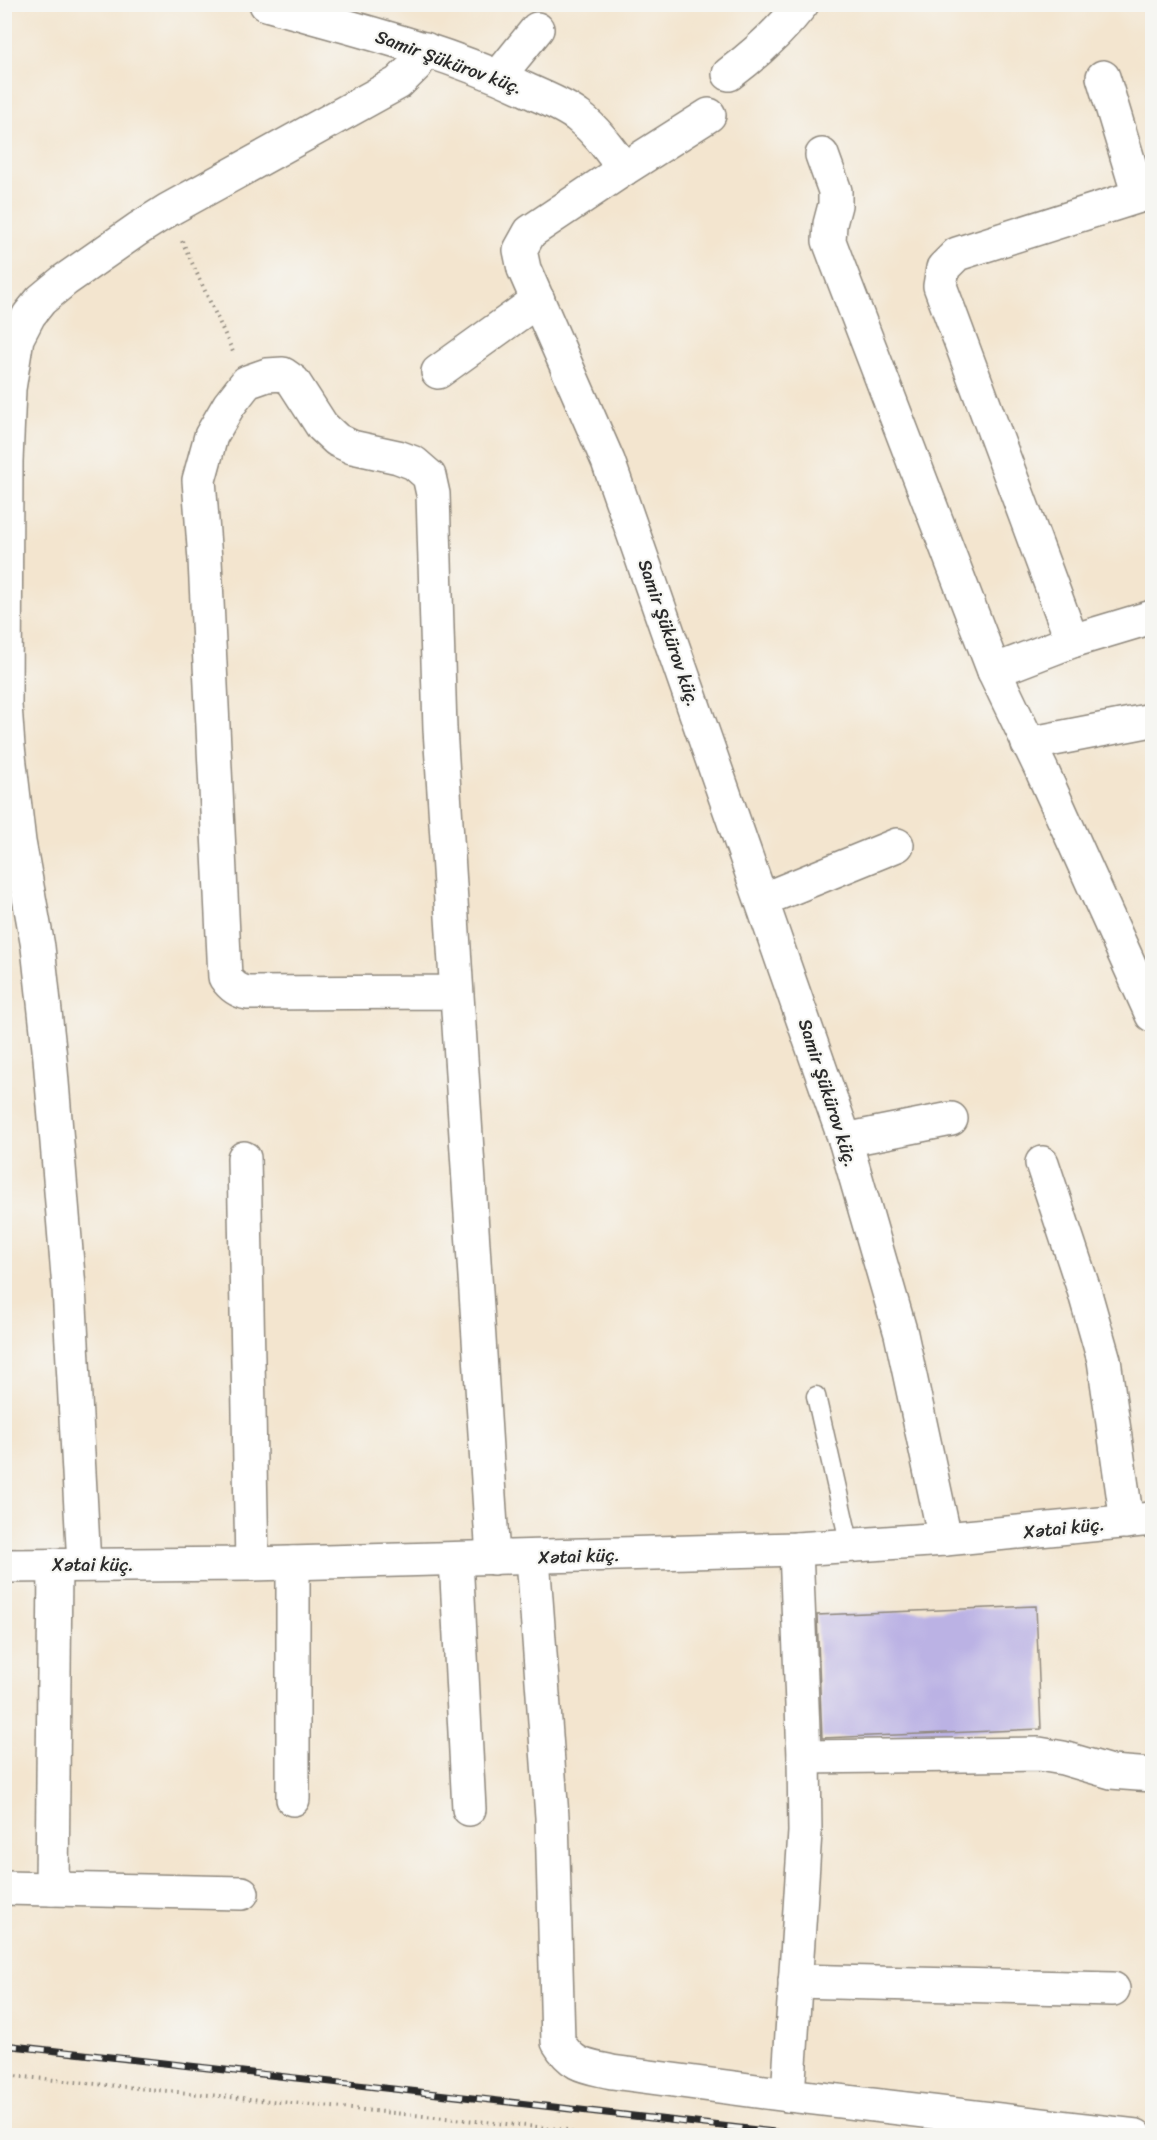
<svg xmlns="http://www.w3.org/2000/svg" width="1157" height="2140" font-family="Sriracha,sans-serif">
<rect width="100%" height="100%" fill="#f6f6f2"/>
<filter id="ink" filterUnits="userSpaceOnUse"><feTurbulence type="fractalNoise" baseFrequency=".0167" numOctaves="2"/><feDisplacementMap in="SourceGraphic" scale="12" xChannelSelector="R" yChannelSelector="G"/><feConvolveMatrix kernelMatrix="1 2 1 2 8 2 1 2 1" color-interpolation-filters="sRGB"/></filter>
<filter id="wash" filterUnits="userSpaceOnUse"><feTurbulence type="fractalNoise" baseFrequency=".008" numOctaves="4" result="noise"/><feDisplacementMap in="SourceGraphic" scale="24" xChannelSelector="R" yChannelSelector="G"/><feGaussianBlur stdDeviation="1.35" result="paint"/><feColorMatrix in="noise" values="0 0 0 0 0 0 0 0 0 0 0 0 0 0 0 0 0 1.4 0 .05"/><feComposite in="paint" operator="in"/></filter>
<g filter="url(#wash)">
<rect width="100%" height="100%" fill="#f3e5cf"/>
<g id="blocks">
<path fill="#bbb2e4" d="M1036,1606L1041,1729L822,1738L817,1615Z"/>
</g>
</g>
<g filter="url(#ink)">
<use href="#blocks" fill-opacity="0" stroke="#8f887d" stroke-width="1.5"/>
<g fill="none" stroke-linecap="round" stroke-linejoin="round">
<defs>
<path id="lane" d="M816,1396L850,1546"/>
<g id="street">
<path d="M266,4C354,29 444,50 527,90C544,98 564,105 579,117C598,132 610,150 624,169L530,232L520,250L524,269L608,461L845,1140L901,1334L945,1539"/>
<path d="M729,74C757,53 780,32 802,4"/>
<path d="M499,76L537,29"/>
<path d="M1103,77L1139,196"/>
<path d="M822,155L835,191V205L830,224L829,241L838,265L994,671L1043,773L1152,1015"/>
<path d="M624,169L709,115"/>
<path d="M438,372L538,300"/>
<path d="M1072,641L940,286L943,268L957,254L1152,192"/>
<path d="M994,671L1072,641L1152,617"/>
<path d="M1028,744L1152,720"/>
<path d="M762,900L897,845"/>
<path d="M456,992L248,993C237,991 231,986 225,977L205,560L199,480L211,436L229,405L247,382L267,375L283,374L293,381L322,426L337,440L352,447L398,457L414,463L429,476L433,494L440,729L493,1558"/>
<path d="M845,1140L951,1119"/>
<path d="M244,1158L252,1564"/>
<path d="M1042,1163L1084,1290L1104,1360L1127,1522"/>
<path d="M533,1558L552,1817L558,2042C573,2067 586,2066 612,2072L788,2095L1136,2136"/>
<path d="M456,1559L469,1809"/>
<path d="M293,1563V1799"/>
<path d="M84,1565L69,1288L50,1058L38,947L19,842L8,747L5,705L6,461L9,389L17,338L29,315L41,300L65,280L138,229L168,210L398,83L416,65L425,49"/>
<path d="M804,1757L1039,1754L1063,1758L1111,1772L1152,1775"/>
<path d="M4,1888L242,1893"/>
<path d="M52,1889L55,1565"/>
<path d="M795,1981L1113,1989"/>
<path d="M788,2095L805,1832L804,1757L796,1549"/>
</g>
<path id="secondary" d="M4,1566L252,1564L796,1549L945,1539L1152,1519"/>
</defs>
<use href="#lane" stroke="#8f887d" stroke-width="21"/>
<use href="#street" stroke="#8f887d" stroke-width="36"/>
<use href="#secondary" stroke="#8f887d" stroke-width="36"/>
<g stroke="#8f887d" stroke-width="4" stroke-dasharray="1.5 4.5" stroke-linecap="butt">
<path d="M182,241L234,354"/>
<path d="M4,2075L568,2130L577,2136"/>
</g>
<use href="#lane" stroke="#fff" stroke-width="18"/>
<use href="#street" stroke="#fff" stroke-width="33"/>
<use href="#secondary" stroke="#fff" stroke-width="33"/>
<defs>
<path id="rail" d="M4,2045L810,2136"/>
</defs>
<use href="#rail" stroke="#2b2b2b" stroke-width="7"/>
<use href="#rail" stroke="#f6f6f2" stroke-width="4.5" stroke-dasharray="14" stroke-linecap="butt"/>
</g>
</g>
<g text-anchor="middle" stroke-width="4.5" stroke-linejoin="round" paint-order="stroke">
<g font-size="18" fill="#2b2b2b" stroke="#f6f6f2">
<text transform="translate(449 62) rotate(20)" y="6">Samir Şükürov küç.</text>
<text transform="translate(669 633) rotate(71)" y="6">Samir Şükürov küç.</text>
<text transform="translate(828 1093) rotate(72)" y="6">Samir Şükürov küç.</text>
<text transform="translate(1064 1528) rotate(-6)" y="6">Xətai küç.</text>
<text transform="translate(579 1556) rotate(-2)" y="6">Xətai küç.</text>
<text x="93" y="1571">Xətai küç.</text>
</g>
</g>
<rect width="1157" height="2140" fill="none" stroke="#f6f6f2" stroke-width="24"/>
</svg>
